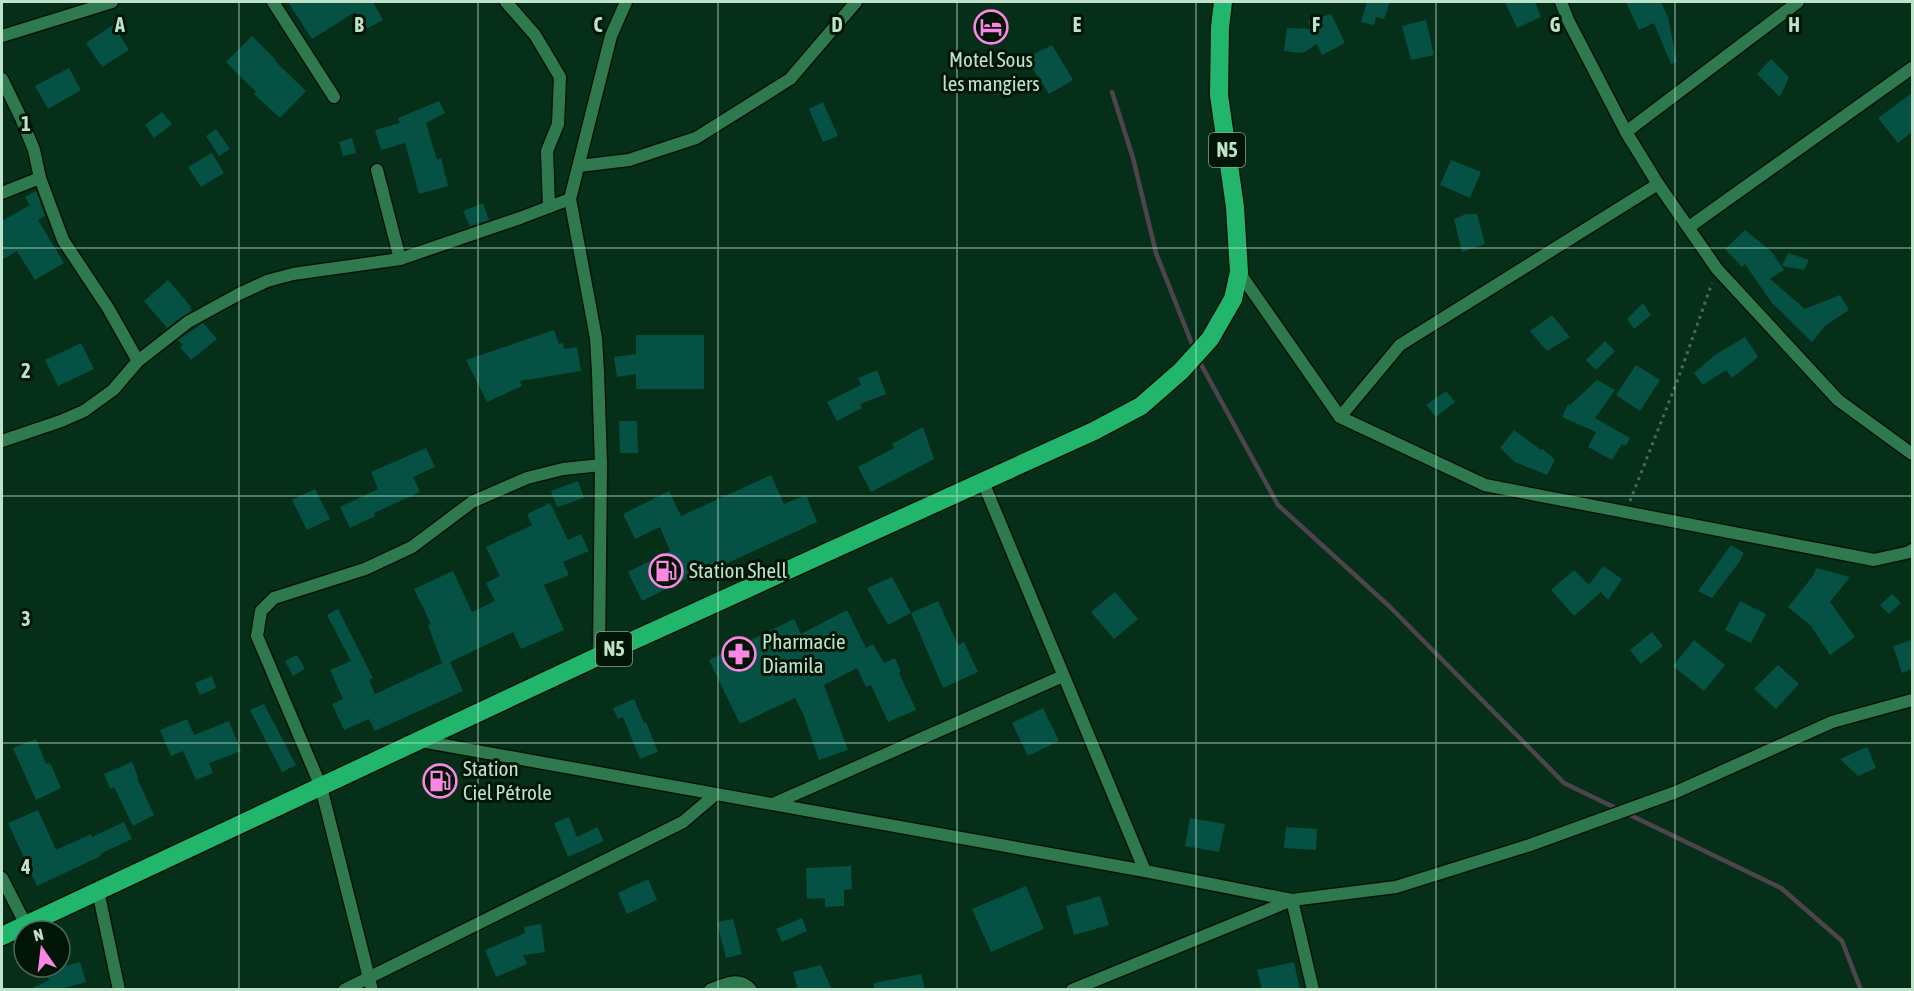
<svg xmlns="http://www.w3.org/2000/svg" width="1914" height="991" font-family="'Asap Condensed',sans-serif">
<rect width="100%" height="100%" fill="#062f19"/>
<g fill="none" stroke-linecap="round" stroke-linejoin="round">
<g stroke="#4e444d" stroke-width="4.5">
<path d="M1112,92L1133,158L1156,253L1194,349"/>
<path d="M1198,359L1278,505L1389,606L1564,783L1781,888L1842,941L1861,990"/>
</g>
</g>
<g fill="#055143">
<path d="M288,2H373L383,20L364,30L355,12L312,39Z"/>
<path d="M1367,2H1390L1384,19L1376,17L1374,25L1361,22Z"/>
<path d="M1505,2H1535L1541,17L1517,28Z"/>
<path d="M1626,2H1661L1668,17L1677,62L1671,64L1654,23L1639,30Z"/>
<path d="M1331,14L1345,43L1322,55L1317,44L1303,53L1284,51L1287,28L1311,29L1308,21Z"/>
<path d="M1426,20L1434,55L1411,60L1402,26Z"/>
<path d="M113,25L129,50L102,67L86,43Z"/>
<path d="M252,36L276,60L275,61L306,91L280,118L254,94L256,92L226,62Z"/>
<path d="M1052,45L1073,80L1049,94L1026,58Z"/>
<path d="M1771,59L1789,77L1780,97L1757,74Z"/>
<path d="M69,68L81,90L48,109L35,86Z"/>
<path d="M1912,93V132L1898,143L1878,118Z"/>
<path d="M439,101L445,113L426,123L437,160L441,158L448,186L419,194L405,143L381,150L375,130L400,123L398,118Z"/>
<path d="M823,102L838,136L823,142L809,109Z"/>
<path d="M162,112L172,124L154,138L145,125Z"/>
<path d="M216,129L230,149L219,156L206,136Z"/>
<path d="M352,138L356,153L343,156L339,142Z"/>
<path d="M212,153L224,173L201,187L188,167Z"/>
<path d="M1451,160L1481,172L1470,198L1440,185Z"/>
<path d="M36,191L45,216L38,220L64,263L35,280L17,251L2,260V221L30,205L25,197Z"/>
<path d="M483,203L489,220L470,226L463,211Z"/>
<path d="M1466,214H1477L1485,244L1462,252L1454,219Z"/>
<path d="M1745,230L1772,252L1784,270L1770,279L1805,309L1840,295L1849,310L1826,325L1812,342L1772,303L1745,264L1742,267L1725,249Z"/>
<path d="M1788,253L1809,260L1804,270L1782,266Z"/>
<path d="M168,280L191,307L190,308L192,310L167,328L144,301Z"/>
<path d="M1643,303L1651,315L1634,329L1627,319Z"/>
<path d="M1552,315L1570,337L1547,351L1530,331Z"/>
<path d="M203,323L217,339L191,360L180,347L183,345L178,340Z"/>
<path d="M554,330L559,344L563,343L564,349L577,347L581,371L520,381L522,386L487,402L466,360Z"/>
<path d="M636,335H704V389H636V374L617,377L614,357L636,354Z"/>
<path d="M1745,337L1758,357L1732,378L1726,370L1703,385L1694,373L1715,355Z"/>
<path d="M1605,341L1615,351L1596,370L1586,360Z"/>
<path d="M81,343L94,369L58,386L45,360Z"/>
<path d="M1636,365L1660,380L1640,411L1616,395Z"/>
<path d="M877,370L886,394L860,404L862,408L837,421L827,402L861,385L858,378Z"/>
<path d="M1597,380L1615,390L1595,418L1630,438L1626,446L1622,444L1612,460L1588,447L1596,432L1562,417L1568,404L1570,405Z"/>
<path d="M1446,391L1455,402L1436,417L1426,405Z"/>
<path d="M619,421H637L638,453H620Z"/>
<path d="M923,427L934,459L871,492L858,467L894,448L892,444Z"/>
<path d="M1514,430L1541,450L1543,449L1555,460L1547,475L1515,462L1500,448Z"/>
<path d="M426,448L435,467L413,477L420,492L374,513L375,516L350,528L340,507L378,489L371,472Z"/>
<path d="M771,475L784,504L806,495L817,522L721,566L720,562L642,601L628,572L670,551L660,527L635,539L623,514L669,491L681,516Z"/>
<path d="M578,481L584,498L557,507L551,491Z"/>
<path d="M315,489L330,519L307,530L292,500Z"/>
<path d="M550,503L568,540L581,534L589,551L563,562L569,575L544,585L564,630L521,649L513,632L450,662L463,691L375,731L369,719L344,730L332,704L343,699L330,670L351,661L327,615L338,609L373,678L369,680L375,694L442,663L428,625L431,624L414,589L453,571L472,612L495,601L486,583L500,576L486,547L532,525L527,514Z"/>
<path d="M1731,545L1744,553L1740,561L1712,598L1698,591Z"/>
<path d="M1603,566L1622,579L1608,600L1601,592L1574,616L1551,590L1574,570L1589,585Z"/>
<path d="M1816,568L1850,577L1830,602L1855,637L1830,655L1811,626L1788,607L1813,576Z"/>
<path d="M892,577L911,613L888,625L867,588Z"/>
<path d="M1115,592L1138,619L1114,639L1091,612Z"/>
<path d="M1892,594L1901,603L1889,614L1880,605Z"/>
<path d="M938,601L958,645L964,642L978,672L943,688L911,613Z"/>
<path d="M1740,601L1766,614L1751,643L1725,630Z"/>
<path d="M847,610L866,648L873,644L884,663L895,658L901,672L899,673L916,710L888,722L871,685L866,687L857,668L824,685L848,750L819,760L804,716L795,698L740,724L709,660L794,619L801,634Z"/>
<path d="M1652,632L1663,646L1641,664L1630,650Z"/>
<path d="M1694,640L1725,665L1704,691L1673,666Z"/>
<path d="M1912,640V669L1902,673L1893,646Z"/>
<path d="M297,655L305,669L293,676L285,661Z"/>
<path d="M1778,665L1799,684L1776,709L1754,689Z"/>
<path d="M212,676L216,688L200,695L195,683Z"/>
<path d="M634,699L644,723L646,722L658,752L640,759L623,717L618,719L613,708Z"/>
<path d="M264,704L296,765L282,772L250,710Z"/>
<path d="M1043,708L1059,741L1028,756L1012,723Z"/>
<path d="M187,719L194,735L229,721L241,751L209,763L213,773L196,780L183,751L171,756L160,730Z"/>
<path d="M36,739L46,764L50,763L61,788L36,800L13,748Z"/>
<path d="M1867,747L1876,768L1858,776L1840,759Z"/>
<path d="M132,762L138,777L137,778L154,815L133,826L114,787L110,789L104,774Z"/>
<path d="M38,810L56,850L91,834L92,837L124,822L132,839L100,854L101,856L37,886L8,823Z"/>
<path d="M569,817L577,837L597,827L604,841L568,857L554,823Z"/>
<path d="M1190,818L1225,824L1219,852L1185,846Z"/>
<path d="M1286,827L1317,829L1316,850L1284,848Z"/>
<path d="M851,866L852,889L844,890V906L825,907V898L807,899L806,868Z"/>
<path d="M648,879L657,900L627,914L618,893Z"/>
<path d="M1026,886L1044,929L991,952L972,909Z"/>
<path d="M1100,896L1109,925L1074,935L1066,906Z"/>
<path d="M802,918L807,931L782,942L776,929Z"/>
<path d="M733,919L742,954L726,958L717,922Z"/>
<path d="M541,924L545,952L523,955L527,964L496,977L485,950L525,933L524,927Z"/>
<path d="M80,962L86,982L57,990H29L49,980L46,971Z"/>
<path d="M1294,962L1300,990H1262L1257,970Z"/>
<path d="M821,965L832,990H798L793,972Z"/>
<path d="M921,974L925,990H874V983Z"/>
</g>
<g fill="none" stroke-linecap="round" stroke-linejoin="round">
<defs>
<g id="street">
<path d="M273,2L334,97"/>
<path d="M506,2L535,35L560,77L558,124L547,151L549,207"/>
<path d="M1561,2L1568,20L1626,132L1658,184L1717,269L1838,400L1912,454"/>
<path d="M2,36L112,2"/>
<path d="M2,79L21,118L34,150L40,178L63,240L108,308L138,361"/>
<path d="M1626,132L1798,2"/>
<path d="M579,166L629,160L696,138L790,79L856,2"/>
<path d="M377,170L400,259"/>
<path d="M2,193L40,178"/>
<path d="M1689,227L1912,68"/>
<path d="M1239,272L1340,417L1485,485L1874,560L1910,552L1912,550"/>
<path d="M1340,417L1400,345L1658,184"/>
<path d="M2,441L61,421L84,411L113,390L138,361L188,322L239,294L267,281L293,274L400,259L520,218L570,199"/>
<path d="M983,482L1145,871"/>
<path d="M599,656L601,465L598,372L596,338L570,199L611,36L626,2"/>
<path d="M421,741L1145,871L1292,900L1396,887L1530,845L1676,792L1832,722L1912,700"/>
<path d="M773,804L1063,676"/>
<path d="M2,878L26,925"/>
<path d="M98,891L119,990"/>
<path d="M344,990L683,822L716,794"/>
<path d="M372,990L321,787L257,636L261,611L274,598L365,569L412,547L472,502L527,478L563,469L601,465"/>
<path d="M710,990C724,984 740,976 751,990"/>
<path d="M1072,990L1292,900L1313,990"/>
</g>
<path id="highway" d="M2,936L599,656L1094,431L1141,406L1181,371L1210,339L1233,299L1239,272L1235,207L1219,95L1220,27L1223,2"/>
</defs>
<use href="#street" stroke="#011408" stroke-width="15"/>
<use href="#highway" stroke="#011408" stroke-width="21"/>
<path stroke="#456c56" stroke-width="3" stroke-dasharray="3 4.5" stroke-linecap="butt" d="M1630,501L1678,379L1712,283"/>
<use href="#street" stroke="#2f794f" stroke-width="12"/>
<use href="#highway" stroke="#22b66d" stroke-width="18"/>
</g>
<path fill="none" stroke="#bfe2ca" stroke-width="1.5" stroke-opacity="0.55" d="M239,2V990M478,2V990M718,2V990M957,2V990M1196,2V990M1436,2V990M1675,2V990M2,248H1912M2,496H1912M2,743H1912"/>
<defs>
<symbol id="hotel-ring" viewBox="-11 -11 22 22"><circle r="9.5" fill="#001506" stroke="#fc86e4" stroke-width="1.5"/><path d="M-6-4.5h1.5V1H6V5H4.5V3h-9V5H-6ZM-4 0a1.8 1.8 0 1 1 3.6 0ZM.5 0V-2.5h3Q6-2.5 6 0Z" fill="#fc86e4"/></symbol>
<symbol id="fuel-ring" viewBox="-11 -11 22 22"><circle r="9.5" fill="#001506" stroke="#fc86e4" stroke-width="1.5"/><path d="M-5.5-6h7V0h2V4h1.3V-2.5L3-4.5l.8-.8L6-3V5H2.5V1h-1V6h-7ZM-4.2-4.7v3.2H.2V-4.7Z" fill="#fc86e4"/></symbol>
<symbol id="pharmacy-ring" viewBox="-11 -11 22 22"><circle r="9.5" fill="#001506" stroke="#fc86e4" stroke-width="1.5"/><path d="M-2-6h4v4h4v4h-4v4h-4v-4h-4v-4h4Z" fill="#fc86e4"/></symbol>
</defs>
<g fill-rule="evenodd">
<use href="#hotel-ring" x="972" y="8" width="38" height="38"/>
<use href="#fuel-ring" x="647" y="552" width="38" height="38"/>
<use href="#pharmacy-ring" x="720" y="635" width="38" height="38"/>
<use href="#fuel-ring" x="421" y="762" width="38" height="38"/>
</g>
<g text-anchor="middle" stroke-width="6" stroke-linejoin="round" paint-order="stroke">
<g fill="#001506" stroke="#86a48f" stroke-width="1.5">
<rect x="1209" y="133" width="36" height="34" rx="4.5"/>
<rect x="596" y="632" width="36" height="34" rx="4.5"/>
</g>
<g font-size="20" font-weight="bold" fill="#bfe2ca">
<text x="1227" y="157">N5</text>
<text x="614" y="656">N5</text>
</g>
<g font-size="21" fill="#bfe2ca" stroke="#001506" text-anchor="start">
<text x="991" y="67" text-anchor="middle">Motel Sous<tspan x="991" dy="24">les mangiers</tspan></text>
<text x="689" y="578">Station Shell</text>
<text x="762" y="649">Pharmacie<tspan x="762" dy="24">Diamila</tspan></text>
<text x="463" y="776">Station<tspan x="463" dy="24">Ciel Pétrole</tspan></text>
</g>
</g>
<g font-size="20" text-anchor="middle" font-weight="bold" fill="#bfe2ca" stroke="#001506" stroke-width="6" stroke-linejoin="round" paint-order="stroke">
<text x="120" y="32">A</text>
<text x="359" y="32">B</text>
<text x="598" y="32">C</text>
<text x="837" y="32">D</text>
<text x="1077" y="32">E</text>
<text x="1316" y="32">F</text>
<text x="1555" y="32">G</text>
<text x="1794" y="32">H</text>
<text x="26" y="131">1</text>
<text x="26" y="378">2</text>
<text x="26" y="626">3</text>
<text x="26" y="874">4</text>
</g>
<rect width="1914" height="991" fill="none" stroke="#bfe2ca" stroke-width="6"/>
<g transform="translate(42 949) rotate(346)"><circle r="28" fill="#001506" stroke="#4c6754" stroke-width="1.5"/>
<path d="M0-4.5L10 22L0 15L-10 22Z" fill="#fc86e4"/>
<text y="-9" font-size="16" font-weight="bold" text-anchor="middle" fill="#bfe2ca">N</text>
</g>
</svg>
